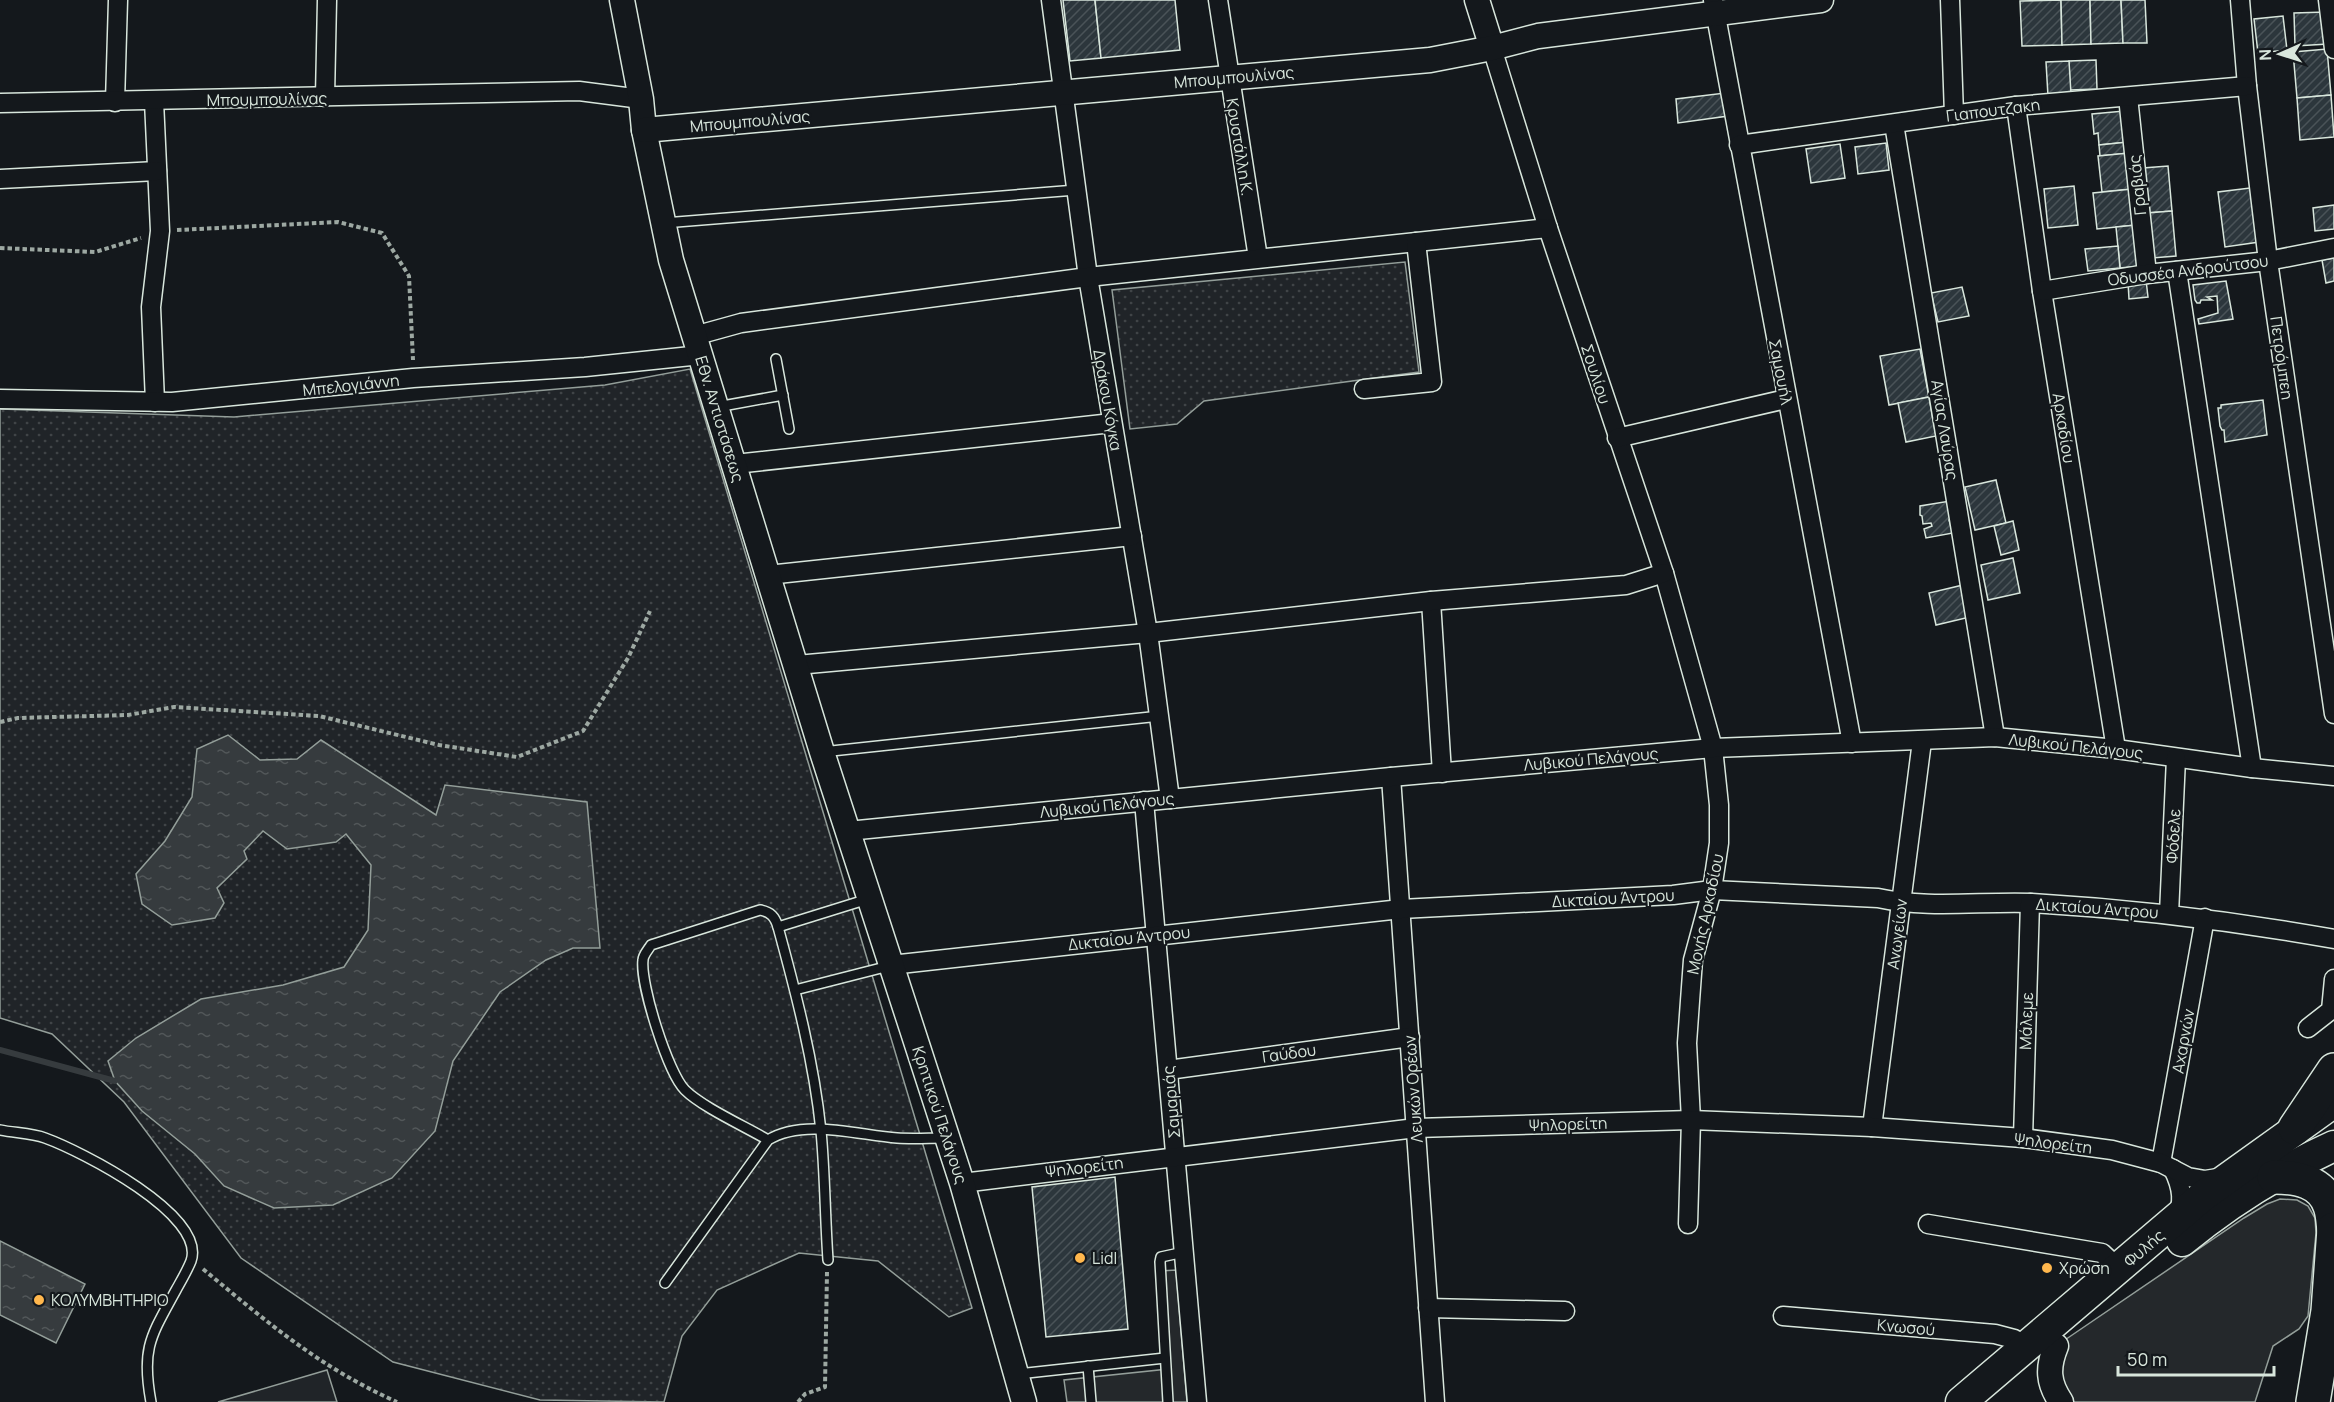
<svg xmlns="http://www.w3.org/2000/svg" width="2334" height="1402" font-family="Manrope,sans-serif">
<defs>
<pattern id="grass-dots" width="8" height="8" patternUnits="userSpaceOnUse" patternTransform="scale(1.5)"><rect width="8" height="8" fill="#202428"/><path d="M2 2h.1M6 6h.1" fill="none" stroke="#404447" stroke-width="1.8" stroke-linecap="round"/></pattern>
<pattern id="water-ripples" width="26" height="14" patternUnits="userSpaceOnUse" patternTransform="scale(1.5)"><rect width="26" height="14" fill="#363b3e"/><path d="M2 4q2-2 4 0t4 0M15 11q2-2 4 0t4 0" fill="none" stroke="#525759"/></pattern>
<pattern id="building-hatch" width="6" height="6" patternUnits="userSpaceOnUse" patternTransform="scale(1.5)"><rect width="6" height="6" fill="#2c363c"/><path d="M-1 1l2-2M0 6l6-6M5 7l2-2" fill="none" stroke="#4a5358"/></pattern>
</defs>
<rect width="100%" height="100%" fill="#14181c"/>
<g fill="url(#grass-dots)" stroke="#939e99" stroke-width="1.5">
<path d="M1405,262L1419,372L1204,401L1177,424L1130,429L1112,290Z"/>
<path d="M690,369L972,1308L949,1317L878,1261L799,1253L717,1290L682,1336L664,1402L540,1400L393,1362L241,1258L124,1102L52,1034L0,1018V409L234,417L605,385Z"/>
</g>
<path fill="#202428" stroke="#939e99" stroke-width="1.5" d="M327,1370L337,1402H218Z"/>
<g fill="#24282b" stroke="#939e99" stroke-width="1.5">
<path d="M2280,1199L2297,1200L2308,1206L2315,1218L2316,1233L2308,1316L2299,1329L2273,1346L2255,1402H2061L2056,1346L2244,1218L2267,1204Z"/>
<path d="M1176,1270L1187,1402H1067L1064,1380L1168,1369L1160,1271Z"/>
</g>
<g fill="url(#water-ripples)" stroke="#939e99" stroke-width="1.5">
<path d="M228,735L260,760L297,759L321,740L436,815L445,785L587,802L600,948H573L546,960L500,992L453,1061L435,1131L392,1178L333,1205L274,1208L224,1186L195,1154L142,1111L115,1081L108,1061L136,1038L201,999L283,985L344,967L368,930L371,865L346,834L336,842L287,849L263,831L244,851L247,859L217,888L224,903L215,918L172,925L142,904L136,874L165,841L192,797L197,749Z"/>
<path d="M0,1241L85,1284L56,1343L0,1315Z"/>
</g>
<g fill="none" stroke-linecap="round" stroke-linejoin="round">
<path stroke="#363b3e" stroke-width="6" d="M0,1050L115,1081"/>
</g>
<g fill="url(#building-hatch)" stroke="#d8e6dc" stroke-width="1.5">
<path d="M1063,0H1095L1101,58L1070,61Z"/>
<path d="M1095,0H1175L1180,50L1101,58Z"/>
<path d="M2061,0L2062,45L2022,46L2020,1Z"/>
<path d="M2061,0H2090L2091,44L2062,45Z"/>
<path d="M2090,0H2121L2123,43L2091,44Z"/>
<path d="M2121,0H2145L2147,43H2123Z"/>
<path d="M2326,12L2328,44L2295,46L2294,13Z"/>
<path d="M2283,16L2287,50L2258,53L2254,19Z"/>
<path d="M2327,49L2331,95L2297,98L2293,52Z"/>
<path d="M2096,60L2097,89L2070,90L2069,61Z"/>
<path d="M2069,61L2071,94L2048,96L2046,62Z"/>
<path d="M1725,93L1728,116L1678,123L1676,99Z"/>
<path d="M2331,95L2334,137L2300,140L2297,98Z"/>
<path d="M2124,111L2128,142L2099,145L2098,133L2094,134L2092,114Z"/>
<path d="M2128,142L2129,153L2100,156L2099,145Z"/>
<path d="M1886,143L1889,170L1858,174L1855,147Z"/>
<path d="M1840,144L1845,178L1811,183L1806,149Z"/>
<path d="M2129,153L2132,189L2102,192L2098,156Z"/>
<path d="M2168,166L2172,211L2147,213L2143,168Z"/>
<path d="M2074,186L2078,225L2048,228L2044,189Z"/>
<path d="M2258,187L2266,241L2225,247L2218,192Z"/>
<path d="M2132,189L2136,225L2097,229L2093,193Z"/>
<path d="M2334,205V229L2315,231L2313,208Z"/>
<path d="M2172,211L2176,256L2152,258L2147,213Z"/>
<path d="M2136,225L2140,266L2120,268L2116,227Z"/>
<path d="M2118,246L2120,268L2088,271L2085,249Z"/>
<path d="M2334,258V281L2326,283L2322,260Z"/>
<path d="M2146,280L2148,297L2129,299L2128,282Z"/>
<path d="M2226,281L2233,319L2199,324L2198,319L2218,313L2217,296L2207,297L2212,300H2201L2200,303H2197L2195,300L2193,285Z"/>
<path d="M1962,287L1969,316L1938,322L1931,293Z"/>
<path d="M1920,349L1929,397L1889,405L1880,356Z"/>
<path d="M1929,397L1936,436L1906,442L1898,403Z"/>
<path d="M2263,400L2267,435L2225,442L2224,430H2222L2220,426L2218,408H2221V405Z"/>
<path d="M1996,480L2006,523L1975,530L1965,487Z"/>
<path d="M1950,501L1954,519L1949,520L1953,533L1926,538L1924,529L1932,526L1931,523L1923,524L1922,516L1920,515V506Z"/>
<path d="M2013,521L2019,550L2001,555L1994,526Z"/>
<path d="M2013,558L2020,593L1988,600L1981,565Z"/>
<path d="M1963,585L1970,617L1936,625L1929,593Z"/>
<path d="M1115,1177L1128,1329L1046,1337L1032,1187Z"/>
</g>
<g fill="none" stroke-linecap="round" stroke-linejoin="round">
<defs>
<g id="service">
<path d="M664,223L1076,190"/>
<path d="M776,359L789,429"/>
<path d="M717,407L783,395"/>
<path d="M822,752L1160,716"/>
<path d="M778,927L868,899"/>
<path d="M795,990L889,966"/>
<path d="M0,1130C14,1133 32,1133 45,1138C81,1151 207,1215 191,1261C187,1271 181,1281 176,1290C151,1336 141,1348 151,1402"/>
<path d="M768,1140C746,1127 702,1107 685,1090C668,1073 640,984 643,960C643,955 648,950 651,945L760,910C771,912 775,917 778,927C796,993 814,1062 821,1131C825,1173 825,1217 828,1260"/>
<path d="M665,1283L768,1140C803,1118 858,1135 897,1138C913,1139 929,1138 945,1138"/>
<path d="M1088,1366L1091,1402"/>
<path d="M1018,1374L1165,1358"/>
<path d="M1168,1402L1160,1262L1161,1257L1184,1252"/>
</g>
<g id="minor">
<path d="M1051,0L1088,277L1148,633L1170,799"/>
<path d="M1218,0L1258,258"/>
<path d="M1713,0L1852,743"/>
<path d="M1950,0L1954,115"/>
<path d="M2240,0L2247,86L2268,261L2334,714"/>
<path d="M2328,0L2334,49"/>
<path d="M1492,48L1548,228L1664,573L1713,748L1719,805V843L1712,890L1693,960L1690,1001L1687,1043L1691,1120L1688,1224"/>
<path d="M325,97L327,0"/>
<path d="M2128,97L2147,274"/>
<path d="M154,101L160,231L151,307L155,402"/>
<path d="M115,102L118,0"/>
<path d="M0,103L579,91L641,99"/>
<path d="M2016,106L2042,291L2116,749"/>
<path d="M1894,124L1995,737"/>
<path d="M1739,145L2016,106L2247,86"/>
<path d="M0,179L157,171"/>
<path d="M2177,271L2252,768"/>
<path d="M2042,291L2147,274L2268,261L2334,248"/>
<path d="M694,336L741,323L1088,277L1548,228"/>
<path d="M1364,389L1432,382L1416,242"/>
<path d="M0,399L172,402L413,378L585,367L701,355"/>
<path d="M1617,438L1786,399"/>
<path d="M735,464L1112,423"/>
<path d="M768,575L1132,536"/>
<path d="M1431,601L1442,773"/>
<path d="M797,665L1148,633L1431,601L1626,585L1664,573"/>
<path d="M1391,777L1435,1402"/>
<path d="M1144,801L1197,1402"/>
<path d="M848,831L1391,777L1713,748L1995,737L2116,749L2252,768L2334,776"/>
<path d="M2169,914L2176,758"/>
<path d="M891,965L1401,909L1673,895L1712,890L1878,898C1928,909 1981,901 2032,903C2133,909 2234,921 2334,939"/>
<path d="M2308,1028L2331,1010L2334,979"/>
<path d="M1168,1070L1410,1037"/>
<path d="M1872,1127L1922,741"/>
<path d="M2023,1138L2030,903"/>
<path d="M2161,1163L2205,918"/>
<path d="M2173,1169C2181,1185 2186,1203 2175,1218"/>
<path d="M962,1183L1416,1128L1691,1120L1872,1127L2023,1138L2112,1150L2161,1163L2188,1177L2205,1180L2224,1177"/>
<path d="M1928,1224L2102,1253L2119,1269"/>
<path d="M1428,1308L1565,1311"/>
<path d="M1783,1316L1995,1334L2014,1339L2028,1346"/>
</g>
<g id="tertiary">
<path d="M622,0L641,99L644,130L671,260L822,752L962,1183L1024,1402"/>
<path d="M1477,0L1492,48"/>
<path d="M644,130L1430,60L1492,48L1538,36L1821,0"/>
<path d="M2056,1346C2047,1368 2048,1383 2061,1402"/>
</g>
<g id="primary">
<path d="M2182,1241C2228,1203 2279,1171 2334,1146"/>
<path d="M1961,1402L2203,1196L2334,1102"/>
</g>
<g id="motorway">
<path d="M2295,1128L2334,1070"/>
<path d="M2274,1177C2297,1177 2322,1181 2330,1206C2333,1214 2333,1223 2334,1231"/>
<path d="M2313,1402L2328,1311L2334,1229"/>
</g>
</defs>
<use href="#service" stroke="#d8e6dc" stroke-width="12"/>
<use href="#minor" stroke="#d8e6dc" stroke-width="21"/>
<use href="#tertiary" stroke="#d8e6dc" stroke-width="27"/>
<use href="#primary" stroke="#d8e6dc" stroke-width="33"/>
<use href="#motorway" stroke="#d8e6dc" stroke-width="36"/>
<g stroke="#9da8a2" stroke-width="4" stroke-dasharray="4.5 3" stroke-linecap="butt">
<path d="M177,230L338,222L382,233L409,276L413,360"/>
<path d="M0,248L95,252L141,238"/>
<path d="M0,722L18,718L128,715L174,707L319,716L439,745L517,757L583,731L628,658L650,611"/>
<path d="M203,1269C267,1322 319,1367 397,1402"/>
<path d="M798,1402L805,1394L825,1387L827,1272"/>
</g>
<use href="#service" stroke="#14181c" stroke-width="9"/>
<use href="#minor" stroke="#14181c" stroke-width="18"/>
<use href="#tertiary" stroke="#14181c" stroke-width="24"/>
<use href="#primary" stroke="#14181c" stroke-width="30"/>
<use href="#motorway" stroke="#14181c" stroke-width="33"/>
</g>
<g fill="#ffb74d" stroke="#14181c" stroke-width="2">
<circle cx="1080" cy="1258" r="6"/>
<circle cx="2047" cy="1268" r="6"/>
<circle cx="39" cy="1300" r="6"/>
</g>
<g text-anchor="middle" stroke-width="4.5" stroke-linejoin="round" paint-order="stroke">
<g font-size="16" fill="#d8e6dc" stroke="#14181c">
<text transform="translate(1234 77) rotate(-5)" y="6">Μπουμπουλίνας</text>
<text transform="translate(267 99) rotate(-1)" y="6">Μπουμπουλίνας</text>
<text transform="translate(1993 110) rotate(-7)" y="6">Γιαπουτζακη</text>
<text transform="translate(750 121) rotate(-5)" y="6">Μπουμπουλίνας</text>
<text transform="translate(1240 147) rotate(81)" y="6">Κρυστάλλη Κ.</text>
<text transform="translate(2137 185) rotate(-96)" y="6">Γραβιάς</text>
<text transform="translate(2188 270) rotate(-7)" y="6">Οδυσσέα Ανδρούτσου</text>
<text transform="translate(2282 358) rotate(82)" y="6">Πετρόμπεη</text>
<text transform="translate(1781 372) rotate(79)" y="6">Σαμουήλ</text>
<text transform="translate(1596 374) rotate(72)" y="6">Σουλίου</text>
<text transform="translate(351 385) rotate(-6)" y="6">Μπελογιάννη</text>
<text transform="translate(1108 400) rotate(80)" y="6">Δράκου Κόγκα</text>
<text transform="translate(720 419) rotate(73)" y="6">Εθν. Αντιστάσεως</text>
<text transform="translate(2064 428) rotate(81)" y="6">Αρκαδίου</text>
<text transform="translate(1945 430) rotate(81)" y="6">Αγίας Λαύρας</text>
<text transform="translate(2076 746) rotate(6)" y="6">Λυβικού Πελάγους</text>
<text transform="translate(1591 759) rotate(-5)" y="6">Λυβικού Πελάγους</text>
<text transform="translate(1107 805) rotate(-6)" y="6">Λυβικού Πελάγους</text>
<text transform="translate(2173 836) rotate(-87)" y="6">Φόδελε</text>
<text transform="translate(1613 898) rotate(-3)" y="6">Δικταίου Άντρου</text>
<text transform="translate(2097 908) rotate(4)" y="6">Δικταίου Άντρου</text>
<text transform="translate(1705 914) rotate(-78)" y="6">Μονής Αρκαδίου</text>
<text transform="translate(1897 934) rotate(-83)" y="6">Ανωγείων</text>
<text transform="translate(1129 938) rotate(-6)" y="6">Δικταίου Άντρου</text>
<text transform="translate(2026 1021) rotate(-88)" y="6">Μάλεμε</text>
<text transform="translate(2183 1041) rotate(-80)" y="6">Αχαρνών</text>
<text transform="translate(1289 1053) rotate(-8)" y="6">Γαύδου</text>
<text transform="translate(1413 1089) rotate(-94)" y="6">Λευκών Ορέων</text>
<text transform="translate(1171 1102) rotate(-95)" y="6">Σαμαριάς</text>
<text transform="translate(940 1115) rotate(72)" y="6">Κρητικού Πελάγους</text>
<text transform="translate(1568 1124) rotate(-2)" y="6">Ψηλορείτη</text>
<text transform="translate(2053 1143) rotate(7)" y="6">Ψηλορείτη</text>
<text transform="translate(1084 1167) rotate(-7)" y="6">Ψηλορείτη</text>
<text transform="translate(2144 1248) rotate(-41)" y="6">Φυλής</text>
<text transform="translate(1906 1327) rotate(5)" y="6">Κνωσού</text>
</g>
<g font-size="16" fill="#d8e6dc" stroke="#14181c" text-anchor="start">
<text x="1092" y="1264">Lidl</text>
<text x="2059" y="1274">Χρώση</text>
<text x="51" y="1306">ΚΟΛΥΜΒΗΤΗΡΙΟ</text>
</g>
</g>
<g transform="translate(2280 54) rotate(267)" stroke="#14181c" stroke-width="4.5" paint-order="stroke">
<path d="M0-4.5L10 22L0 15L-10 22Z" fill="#d8e6dc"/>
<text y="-9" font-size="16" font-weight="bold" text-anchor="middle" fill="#d8e6dc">N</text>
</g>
<path d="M2118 1366v9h156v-9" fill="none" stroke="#d8e6dc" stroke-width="3"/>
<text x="2127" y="1366" font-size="18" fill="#d8e6dc" stroke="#14181c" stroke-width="4.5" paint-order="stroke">50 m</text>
</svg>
